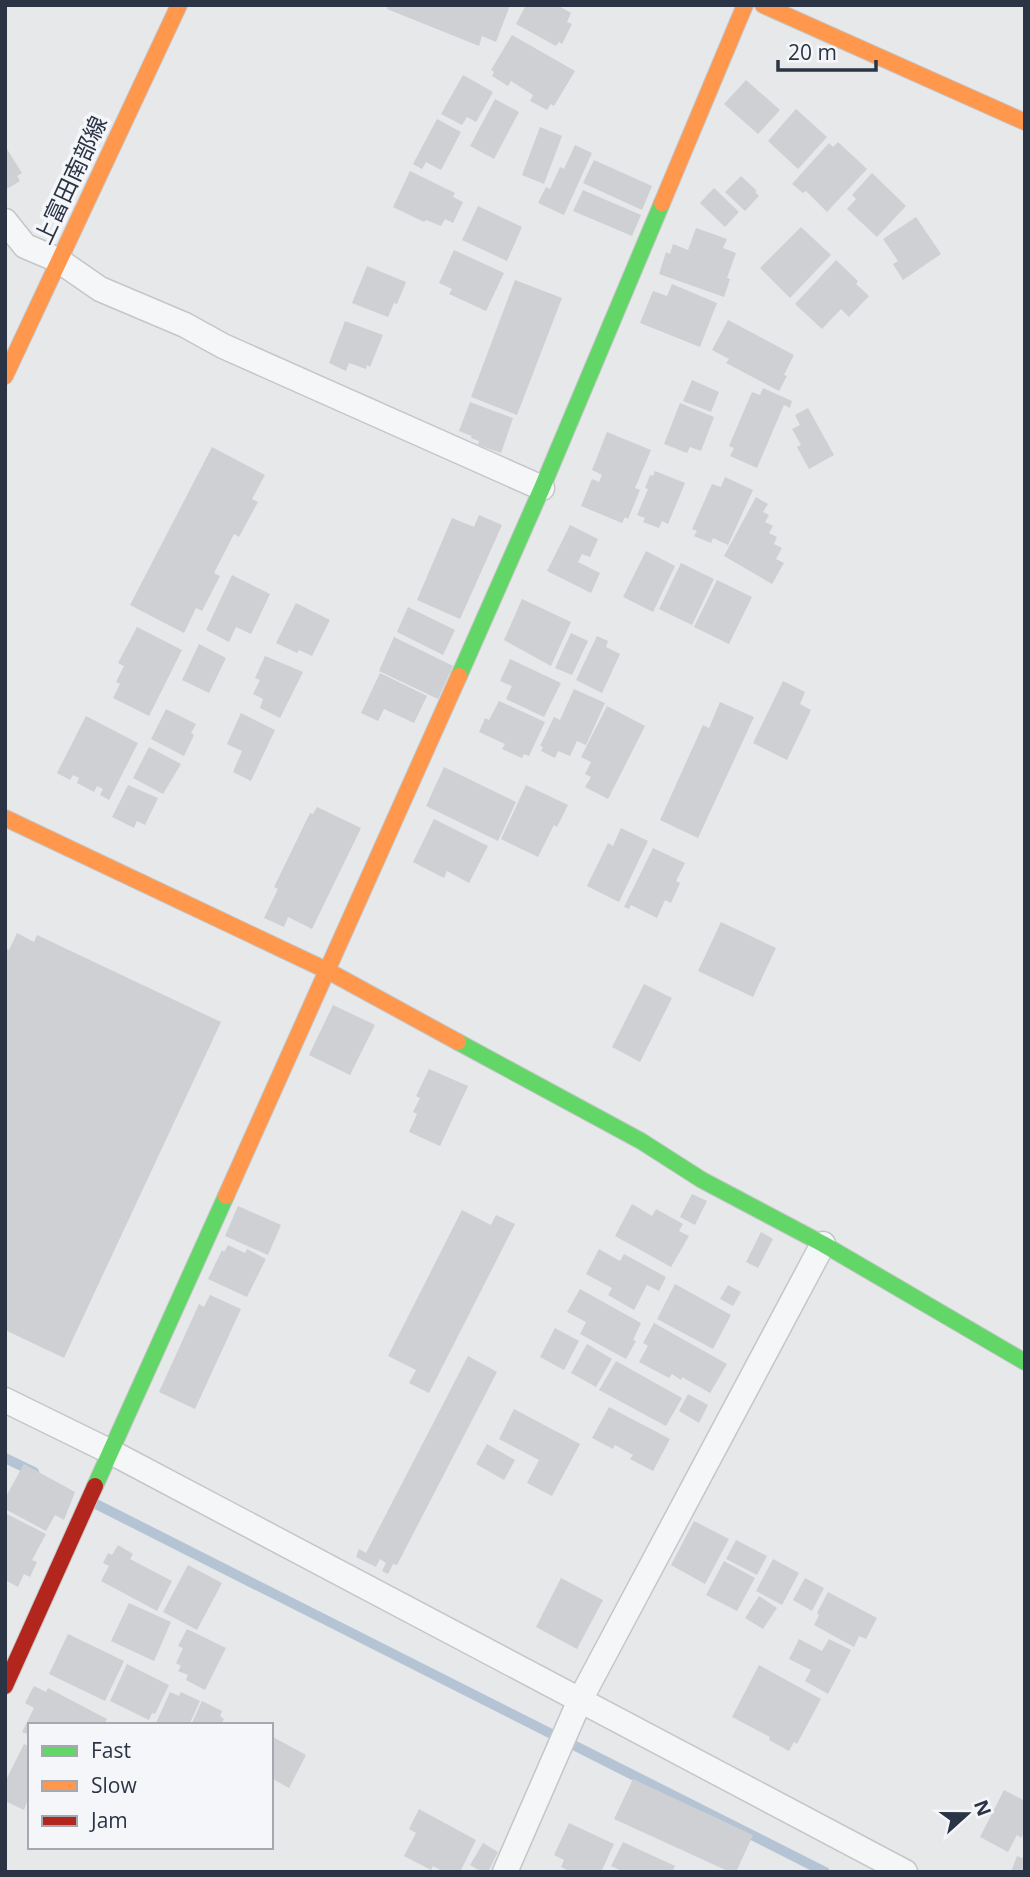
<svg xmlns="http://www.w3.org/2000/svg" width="1030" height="1877" font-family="'Open Sans','Noto Sans JP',sans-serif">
<rect width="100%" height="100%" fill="#e6e8ea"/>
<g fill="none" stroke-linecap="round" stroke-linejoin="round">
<g stroke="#b4c4d5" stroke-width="10">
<path d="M5,1458L34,1472"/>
<path d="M94,1503L825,1872"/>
</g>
</g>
<g fill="#ced0d3">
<path d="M388,5H510L496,42L482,36L479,46L387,9Z"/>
<path d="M526,5H557L571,13L567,22L572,24L562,44L559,42L556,46L516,24Z"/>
<path d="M512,35L575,71L554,106L551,104L547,110L530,101L533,95L511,81L508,86L492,76L494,72L491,70Z"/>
<path d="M463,75L493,92L476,122L467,117L462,125L441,114Z"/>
<path d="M746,80L780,110L758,134L724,104Z"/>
<path d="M495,99L519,112L494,159L470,146Z"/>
<path d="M796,109L827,137L798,169L768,141Z"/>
<path d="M437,119L461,132L441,170L426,162L422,169L413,164Z"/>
<path d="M540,127L562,136L544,184L522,175Z"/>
<path d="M838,142L867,169L827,212L806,191L803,193L792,184L829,143L833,147Z"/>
<path d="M575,145L592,153L564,215L538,203L546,187L550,189L560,167L564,169Z"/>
<path d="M5,146L22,173L17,176L20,181L5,190Z"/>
<path d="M594,160L652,186L642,210L583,183Z"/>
<path d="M410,171L455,193L453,197L463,202L453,223L445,219L441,226L426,220L424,222L393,207Z"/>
<path d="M872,173L906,206L877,237L847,209L856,199L852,195Z"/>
<path d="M741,176L757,191L755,192L759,196L745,211L725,192Z"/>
<path d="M714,188L739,212L725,227L700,203Z"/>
<path d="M583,190L641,215L632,236L573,211Z"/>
<path d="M478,206L522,227L507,261L462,240Z"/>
<path d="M916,217L941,254L903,280L893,264L898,261L883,239Z"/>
<path d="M801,227L831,255L790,298L760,268Z"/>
<path d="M696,228L727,239L723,248L736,253L727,278L730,279L724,297L659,274L666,252L670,254L673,244L688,250Z"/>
<path d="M454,250L504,273L486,311L449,294L452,289L439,283Z"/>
<path d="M836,260L858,281L856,284L869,296L849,317L841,309L822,329L795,304Z"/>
<path d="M367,266L406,282L397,304L394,303L388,317L352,303Z"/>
<path d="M515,280L562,298L517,415L471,397Z"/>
<path d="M672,284L717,303L700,347L640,323L653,291L667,296Z"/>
<path d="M728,320L794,355L784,375L787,376L779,391L726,363L729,359L712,350Z"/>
<path d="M345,321L383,335L370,367L367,365L366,369L349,363L346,371L329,363Z"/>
<path d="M692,380L719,392L711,412L683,401Z"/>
<path d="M763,388L792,401L790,408L784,405L757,468L730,456L734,448L729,446L752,392L760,395Z"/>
<path d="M470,402L513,418L501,453L478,445L479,441L471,438L472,436L459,431Z"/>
<path d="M680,403L714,417L701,451L690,447L687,453L664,444Z"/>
<path d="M808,408L834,455L809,469L797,447L801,445L792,429L800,425L795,415Z"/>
<path d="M607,432L651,450L635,488L640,490L628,519L625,517L622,523L581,506L592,479L599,482L602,475L592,470Z"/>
<path d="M212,447L265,475L252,499L258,502L239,537L234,534L214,573L220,576L202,611L196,608L184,633L130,605Z"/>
<path d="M655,471L685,483L668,524L662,521L659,528L643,522L645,518L637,515L648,489L645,488L650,475L653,476Z"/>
<path d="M725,477L753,490L728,545L713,538L711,543L694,536L697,531L692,529L712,484L721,487Z"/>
<path d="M756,497L768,504L763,512L769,515L765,522L773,526L769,533L777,537L774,544L782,548L776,559L784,563L772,584L724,556Z"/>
<path d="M479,515L502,525L460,619L417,600L452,518L474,527Z"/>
<path d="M570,525L598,539L590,557L582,554L578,562L600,573L591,593L547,571Z"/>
<path d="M646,551L675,566L653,612L623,597Z"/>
<path d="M681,563L714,579L692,625L659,609Z"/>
<path d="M232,575L270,594L251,634L236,627L229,642L206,630Z"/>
<path d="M717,580L752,597L729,644L694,627Z"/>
<path d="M522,599L571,622L551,666L504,640Z"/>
<path d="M296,603L330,620L312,656L299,650L297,653L276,643Z"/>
<path d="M408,607L455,630L443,655L397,632Z"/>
<path d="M137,627L182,650L149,716L113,698L120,684L116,682L124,666L118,663Z"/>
<path d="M571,633L588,641L572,675L555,668Z"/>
<path d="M597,636L608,641L606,647L620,654L602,693L576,680Z"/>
<path d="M394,637L453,666L438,699L379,671Z"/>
<path d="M199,644L226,658L209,693L182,680Z"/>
<path d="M265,656L303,672L280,718L260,708L263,699L253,694L260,680L255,678Z"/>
<path d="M510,659L561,683L544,717L506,699L512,686L500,681Z"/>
<path d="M380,673L427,696L414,723L384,709L378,721L361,713Z"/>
<path d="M783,681L805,692L800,704L811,710L787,760L753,743Z"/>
<path d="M574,689L605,703L586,745L577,741L570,756L558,751L555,758L541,751L543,747L540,746L554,717L560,720Z"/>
<path d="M499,701L545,722L529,756L524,754L522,758L502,749L505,744L479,732L485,718L489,720Z"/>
<path d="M720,702L754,717L698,838L660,820L703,725L709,728Z"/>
<path d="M607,706L645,726L608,799L585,787L591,777L585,774L591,762L581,757Z"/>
<path d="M166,709L196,724L191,733L194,735L184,756L151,739Z"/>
<path d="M241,713L275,730L251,781L233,772L242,751L227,744Z"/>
<path d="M86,716L138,743L109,800L100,795L103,789L97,786L94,792L77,783L79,778L73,775L70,780L57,773Z"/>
<path d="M149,747L181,764L163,794L133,778Z"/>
<path d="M444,767L516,802L498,841L426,806Z"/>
<path d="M128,785L158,798L145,825L137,821L134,828L112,817Z"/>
<path d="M526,785L568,805L557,827L554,825L538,857L501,839Z"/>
<path d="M317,807L361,828L312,929L288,917L284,927L264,918L278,889L274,887L310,813L313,814Z"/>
<path d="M434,819L488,846L469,883L447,871L444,878L413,862Z"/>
<path d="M621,828L648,841L619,902L587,886L608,843L613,846Z"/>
<path d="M653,848L685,863L676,881L680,883L671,903L665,900L657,918L631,905L629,909L624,907Z"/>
<path d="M721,922L776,948L753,997L698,971Z"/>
<path d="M17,933L34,942L37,935L221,1022L64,1358L5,1330V948L9,950Z"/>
<path d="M644,984L672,998L640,1062L612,1047Z"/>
<path d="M333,1005L375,1025L350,1075L309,1055Z"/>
<path d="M429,1069L468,1086L440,1146L409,1132L417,1114L413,1112L420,1098L416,1096Z"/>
<path d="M692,1194L707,1201L695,1225L680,1217Z"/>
<path d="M632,1204L652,1216L656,1209L683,1224L679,1231L689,1236L671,1267L615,1236Z"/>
<path d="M238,1206L281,1225L268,1255L225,1236Z"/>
<path d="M462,1210L491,1225L496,1215L515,1224L429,1393L409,1383L416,1370L388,1356Z"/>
<path d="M761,1232L773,1239L758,1268L746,1262Z"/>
<path d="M228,1245L245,1253L247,1249L266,1259L247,1297L208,1279L222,1250L224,1252Z"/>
<path d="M599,1249L620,1261L624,1254L666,1277L659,1291L647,1285L634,1310L608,1295L612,1288L586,1274Z"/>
<path d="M675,1284L731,1315L713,1349L657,1319Z"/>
<path d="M728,1285L741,1292L733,1306L720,1299Z"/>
<path d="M580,1289L641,1323L633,1340L636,1341L626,1359L580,1334L586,1322L567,1312Z"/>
<path d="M210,1295L241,1309L195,1409L159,1392L199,1304L204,1307Z"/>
<path d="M654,1323L727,1364L710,1393L682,1377L681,1380L672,1374L669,1378L639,1362L648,1346L643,1343Z"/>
<path d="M555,1328L579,1341L564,1370L540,1357Z"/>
<path d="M587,1344L612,1359L596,1387L571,1373Z"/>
<path d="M468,1356L497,1372L397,1565L393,1564L388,1574L382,1571L386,1563L380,1559L376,1567L356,1557L359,1549L366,1553Z"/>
<path d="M616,1361L682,1398L666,1426L599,1390Z"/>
<path d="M688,1394L708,1405L699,1423L679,1411Z"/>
<path d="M609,1407L670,1439L653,1471L630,1459L633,1455L615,1445L613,1449L592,1438Z"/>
<path d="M514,1409L580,1444L552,1496L527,1483L539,1460L499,1439Z"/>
<path d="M487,1444L515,1460L504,1480L476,1464Z"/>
<path d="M24,1464L75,1492L64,1520L55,1515L46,1531L5,1509V1498Z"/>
<path d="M5,1513L46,1534L32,1560L37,1562L30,1577L24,1574L18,1587L5,1580Z"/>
<path d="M694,1521L729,1539L705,1584L671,1565Z"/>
<path d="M736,1540L767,1556L757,1575L726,1559Z"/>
<path d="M118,1545L133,1554L130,1559L172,1581L157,1611L101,1581L109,1566L103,1563L108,1553L112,1555Z"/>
<path d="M773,1559L799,1573L782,1605L756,1591Z"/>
<path d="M724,1561L755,1578L737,1611L706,1595Z"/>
<path d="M188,1565L222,1583L197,1630L163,1612Z"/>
<path d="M561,1578L603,1600L577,1649L536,1627Z"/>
<path d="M805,1578L824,1588L812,1611L793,1600Z"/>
<path d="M828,1592L877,1618L866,1639L859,1636L854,1647L814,1625L819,1615L817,1613Z"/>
<path d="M759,1596L777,1608L763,1629L745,1618Z"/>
<path d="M129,1603L171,1622L154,1661L111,1641Z"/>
<path d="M187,1629L226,1648L205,1690L186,1680L188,1675L178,1671L181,1666L176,1663L183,1648L178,1646Z"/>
<path d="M68,1634L124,1661L105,1701L49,1674Z"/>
<path d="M799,1639L822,1651L829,1639L851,1650L828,1694L805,1681L811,1670L789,1659Z"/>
<path d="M127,1664L169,1685L155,1714L152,1713L149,1720L110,1701Z"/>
<path d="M759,1665L821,1699L797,1744L794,1742L789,1751L769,1740L770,1737L732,1717Z"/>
<path d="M34,1686L46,1692L48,1688L107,1719L104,1725H30V1735L22,1732L34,1708L25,1703Z"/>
<path d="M170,1692L179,1696L181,1692L200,1701L189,1725L156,1723Z"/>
<path d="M202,1701L222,1711L220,1716L224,1719L221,1725H191Z"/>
<path d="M271,1736L306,1755L289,1788L271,1778Z"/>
<path d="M24,1744L30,1747V1803L27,1802L24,1810L5,1801V1782Z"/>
<path d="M633,1779L753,1835L736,1872H730L614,1819Z"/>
<path d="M1004,1790L1025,1801V1831L1021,1838L1017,1835L1008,1852L980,1837Z"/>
<path d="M419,1809L476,1840L460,1872H444L433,1866L431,1870L404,1856L416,1833L409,1829Z"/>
<path d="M569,1823L614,1844L601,1872H571L561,1867L564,1860L554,1855Z"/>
<path d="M623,1842L675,1866L672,1872H624L611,1866Z"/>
<path d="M483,1843L498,1852L488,1872H482L470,1865Z"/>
<path d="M1017,1856L1025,1859V1872H1011Z"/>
</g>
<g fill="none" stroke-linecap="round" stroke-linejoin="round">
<defs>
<g id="street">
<path d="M5,221L25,246L58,260L100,289L185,325L223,346L542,488"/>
<path d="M5,1400L111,1452L905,1872"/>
<path d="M505,1872L580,1700L823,1244"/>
</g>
<g id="fast">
<path d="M459,676L542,488L662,203"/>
<path d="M458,1042L641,1141L702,1180L823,1244L1025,1362"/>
<path d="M95,1486L226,1196"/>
</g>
<g id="slow">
<path d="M763,5L1025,122"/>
<path d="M662,203L745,5"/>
<path d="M5,376L179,5"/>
<path d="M5,818L328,971L458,1042"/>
<path d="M226,1196L459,676"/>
</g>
<path id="jam" d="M5,1686L95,1486"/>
</defs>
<use href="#street" stroke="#c4c6c8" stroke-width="27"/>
<use href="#fast" stroke="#c4c6c8" stroke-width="18"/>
<use href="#slow" stroke="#c4c6c8" stroke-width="18"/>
<use href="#jam" stroke="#c4c6c8" stroke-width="18"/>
<use href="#street" stroke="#f5f6f7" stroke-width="24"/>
<use href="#fast" stroke="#63d668" stroke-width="16"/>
<use href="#slow" stroke="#ff974d" stroke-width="16"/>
<use href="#jam" stroke="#b3261e" stroke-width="16"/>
</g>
<g text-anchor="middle" stroke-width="7" stroke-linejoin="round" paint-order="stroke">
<g font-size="23" fill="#2b3445" stroke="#f4f6f9">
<text transform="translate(71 180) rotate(-65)" y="8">上富田南部線</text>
</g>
</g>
<rect width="1030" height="1877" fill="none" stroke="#2b3445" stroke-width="14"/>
<rect x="28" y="1723" width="245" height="126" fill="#f4f6f9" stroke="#a4a8b1" stroke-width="2"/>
<rect x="42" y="1746" width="35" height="10" fill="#63d668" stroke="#a4a8b1" stroke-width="2"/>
<text x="91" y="1758" font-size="21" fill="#2b3445">Fast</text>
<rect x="42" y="1781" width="35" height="10" fill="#ff974d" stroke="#a4a8b1" stroke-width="2"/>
<text x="91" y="1793" font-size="21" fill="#2b3445">Slow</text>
<rect x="42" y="1816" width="35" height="10" fill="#b3261e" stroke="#a4a8b1" stroke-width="2"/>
<text x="91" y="1828" font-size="21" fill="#2b3445">Jam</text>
<g transform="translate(967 1814) rotate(69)" stroke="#f4f6f9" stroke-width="5" paint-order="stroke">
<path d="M0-5L12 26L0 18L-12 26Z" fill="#2b3445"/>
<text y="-10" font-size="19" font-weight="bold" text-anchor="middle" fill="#2b3445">N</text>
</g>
<path d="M778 60v10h98v-10" fill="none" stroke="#2b3445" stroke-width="3.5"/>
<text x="788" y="60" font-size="21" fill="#2b3445" stroke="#f4f6f9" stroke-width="5" paint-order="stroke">20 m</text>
</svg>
